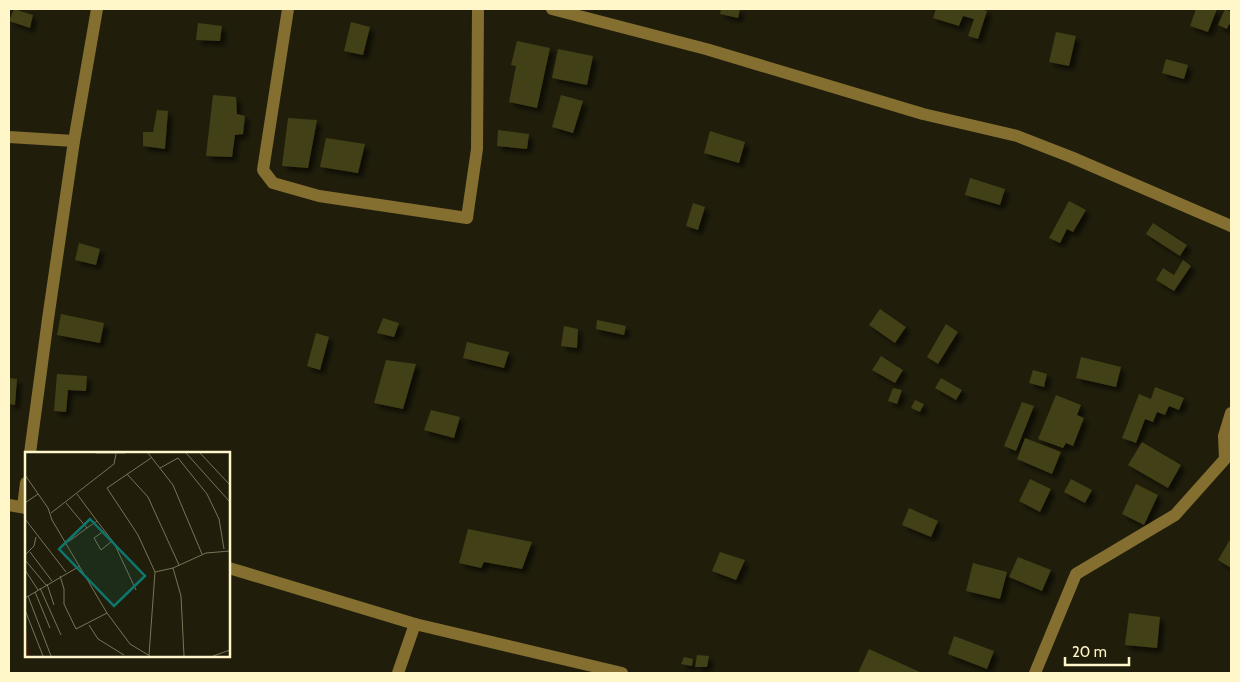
<svg xmlns="http://www.w3.org/2000/svg" width="1240" height="682" font-family="Cabin,sans-serif">
<defs>
<filter id="shadow"><feDropShadow dx="4.5" dy="4.5" stdDeviation="2.5" flood-color="#0009"/></filter>
</defs>
<rect width="100%" height="100%" fill="#201e0b"/>
<g fill="#433f15" filter="url(#shadow)">
<path d="M14,9L33,15L30,28L9,21Z"/>
<path d="M721,9H740L738,18L720,14Z"/>
<path d="M936,9H981L987,11L978,39L968,36L974,19L963,16L959,26L933,18Z"/>
<path d="M1196,9H1217L1208,32L1190,26Z"/>
<path d="M1225,9L1231,12V26L1229,24L1227,29L1218,25Z"/>
<path d="M351,22L370,27L363,55L344,51Z"/>
<path d="M198,23L222,26L220,41L196,40Z"/>
<path d="M1056,32L1076,36L1069,66L1049,62Z"/>
<path d="M517,41L550,48L537,108L509,102L516,66L511,65Z"/>
<path d="M558,49L593,56L587,85L552,78Z"/>
<path d="M1166,59L1188,65L1184,79L1162,73Z"/>
<path d="M213,95L236,97L237,114L245,116L243,134L235,135L232,157L206,156Z"/>
<path d="M561,95L583,101L573,133L552,127Z"/>
<path d="M157,110L168,111L165,149L143,146V132H153Z"/>
<path d="M288,118L317,120L308,168L282,166Z"/>
<path d="M498,130L529,134L527,149L497,146Z"/>
<path d="M710,131L745,142L739,163L704,153Z"/>
<path d="M326,138L365,144L358,173L320,167Z"/>
<path d="M970,178L1005,189L1000,205L965,195Z"/>
<path d="M1069,201L1086,210L1073,232L1067,229L1060,243L1049,238Z"/>
<path d="M693,203L705,207L698,230L686,226Z"/>
<path d="M1153,223L1187,245L1180,256L1146,234Z"/>
<path d="M79,243L100,249L96,265L75,260Z"/>
<path d="M1183,260L1191,266L1174,291L1156,280L1163,268L1174,275Z"/>
<path d="M880,309L906,327L895,343L869,325Z"/>
<path d="M61,314L104,323L100,343L57,335Z"/>
<path d="M383,318L399,323L394,337L377,333Z"/>
<path d="M597,320L626,326L624,335L596,329Z"/>
<path d="M946,324L958,332L938,364L927,357Z"/>
<path d="M564,326L578,329L577,348L561,346Z"/>
<path d="M316,333L329,337L320,370L307,366Z"/>
<path d="M467,342L509,352L504,368L463,358Z"/>
<path d="M881,356L903,370L895,383L872,370Z"/>
<path d="M1081,357L1121,367L1116,387L1076,378Z"/>
<path d="M386,360L416,364L403,409L374,403Z"/>
<path d="M1033,370L1047,374L1044,387L1029,383Z"/>
<path d="M57,374L87,376L86,391L68,390L66,412L54,411Z"/>
<path d="M9,378L17,379L15,405L9,404Z"/>
<path d="M941,378L962,390L956,400L935,388Z"/>
<path d="M1155,387L1184,398L1179,410L1169,406L1165,415L1157,412L1153,422L1145,419L1136,443L1122,438L1139,394L1151,399Z"/>
<path d="M893,388L902,390L897,404L888,401Z"/>
<path d="M1056,395L1081,405L1077,415L1084,418L1073,446L1066,443L1063,448L1038,439Z"/>
<path d="M915,400L924,404L920,412L911,408Z"/>
<path d="M1022,402L1034,406L1016,451L1004,446Z"/>
<path d="M431,410L460,417L454,438L424,430Z"/>
<path d="M1025,438L1061,452L1052,474L1017,459Z"/>
<path d="M1142,442L1181,465L1168,488L1128,465Z"/>
<path d="M1030,479L1051,489L1040,512L1019,501Z"/>
<path d="M1071,479L1092,490L1085,503L1064,492Z"/>
<path d="M1136,484L1158,495L1144,525L1122,514Z"/>
<path d="M909,508L938,521L931,537L902,525Z"/>
<path d="M468,529L532,542L522,569L484,562L481,568L459,563Z"/>
<path d="M1231,538V568L1218,560Z"/>
<path d="M720,552L745,560L736,580L712,571Z"/>
<path d="M1018,557L1051,570L1042,591L1009,577Z"/>
<path d="M973,563L1007,572L1000,599L966,591Z"/>
<path d="M1129,613L1160,617L1157,648L1125,645Z"/>
<path d="M954,636L994,651L987,669L948,654Z"/>
<path d="M869,649L922,673H858Z"/>
<path d="M697,655L709,656L707,667H695Z"/>
<path d="M684,657L693,659L692,666L681,664Z"/>
</g>
<g fill="none" stroke-linecap="round" stroke-linejoin="round">
<g stroke="#846f31" stroke-width="12">
<path d="M288,9L263,170L273,183L319,196L467,218L477,149L478,9"/>
<path d="M552,9L706,49L923,114L1017,136L1071,157L1231,226"/>
<path d="M9,137L74,141L97,9"/>
<path d="M30,453L48,319L74,141"/>
<path d="M9,505L26,508"/>
<path d="M23,507L26,483"/>
<path d="M229,568L415,624L622,673"/>
<path d="M398,673L415,624"/>
<path d="M1035,673L1076,574L1175,515L1225,459L1224,436L1231,413"/>
</g>
</g>
<g transform="translate(25 452)">
<rect width="205" height="205" fill="#201e0b"/>
<path fill="none" stroke="#3f1905" stroke-width="2.5" d="M0,179L3,204"/>
<path fill="none" stroke="#797457" stroke-width="1" d="M71,1H100M123,1L148,33L177,102M161,1L205,50M175,1L205,33M135,16L153,6L182,42L194,67L199,97M102,22L123,45L154,113M0,23L23,56L27,68L82,161L105,192L125,204M0,51L13,42M41,51L62,76L72,69L52,42M26,61L89,12L91,2M0,67L41,120M72,69L89,91L111,138M79,79L69,86L76,98L87,89M43,90L62,76M5,100L27,129M0,103L9,94L11,85M0,108L21,133M0,118L13,138M130,120L148,116M35,124L39,137V152L51,177L82,161M22,132L29,153M15,136L36,183M10,140L25,176M3,144L26,204M0,146L55,114M0,158L18,204M64,173L73,187L99,203M124,203L130,120L113,83L82,36L126,6M159,204L156,144L148,116L181,101L205,99M188,204L205,198"/>
<path fill="#0f766e" fill-opacity="0.15" stroke="#0f766e" stroke-width="2.5" d="M65,67L120,124L89,154L34,97Z"/>
<rect width="205" height="205" fill="none" stroke="#fff6ca" stroke-width="2.5"/>
</g>
<rect width="1240" height="682" fill="none" stroke="#fff6ca" stroke-width="20"/>
<path d="M1065 657v8h64v-8" fill="none" stroke="#fff6ca" stroke-width="2.5"/>
<text x="1072" y="657" font-size="15" fill="#fff6ca" stroke="#201e0b" stroke-width="4" paint-order="stroke">20 m</text>
</svg>
